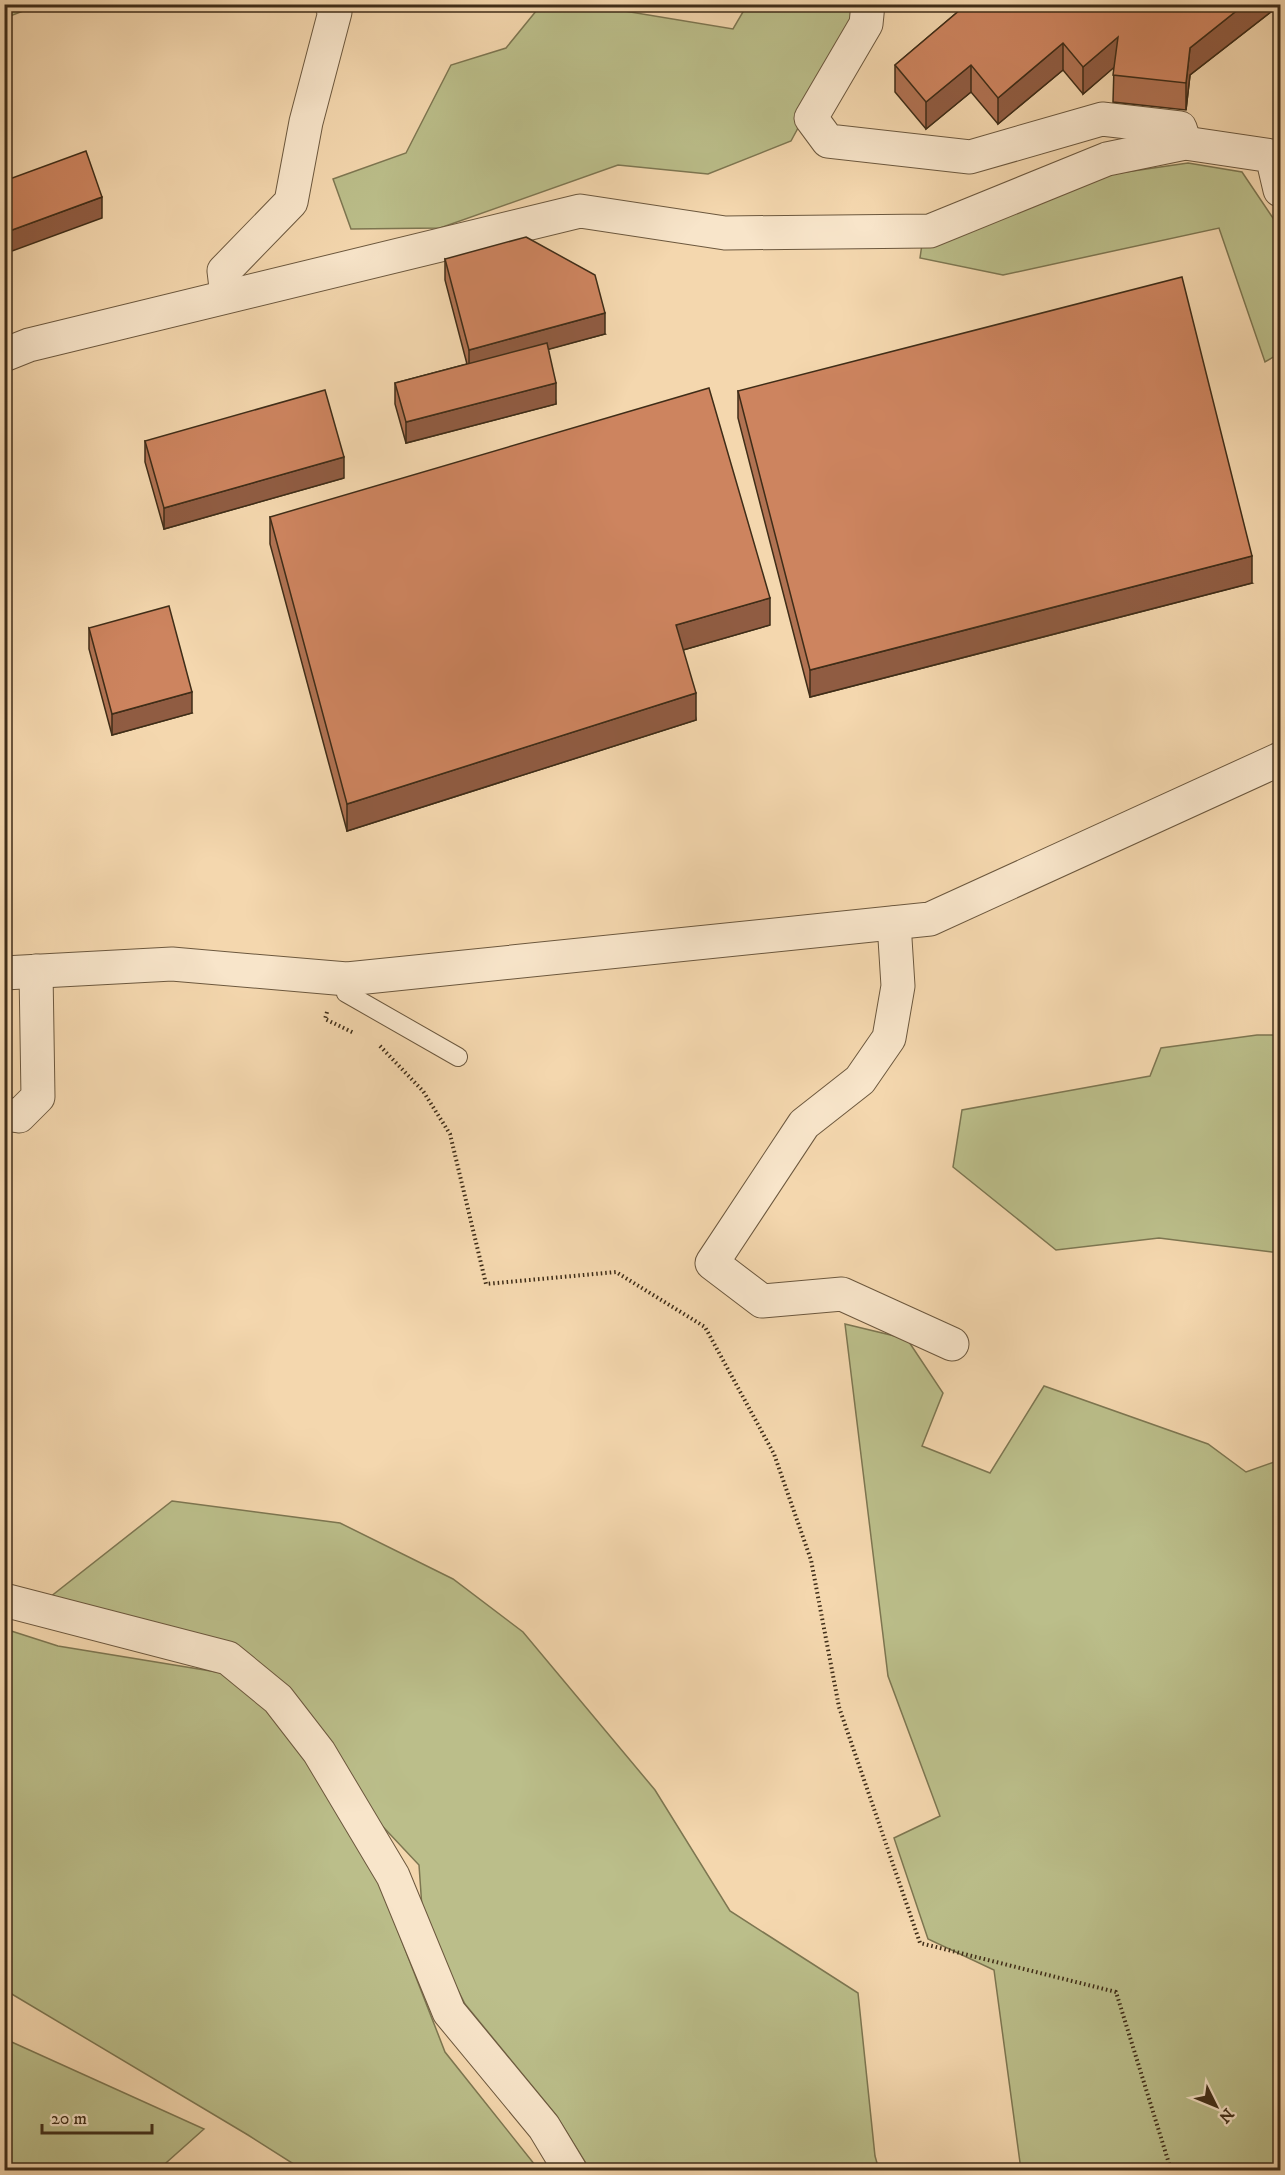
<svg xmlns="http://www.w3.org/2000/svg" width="1285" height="2175" font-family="'IM FELL DW Pica',serif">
<rect width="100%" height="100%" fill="#f4d7ae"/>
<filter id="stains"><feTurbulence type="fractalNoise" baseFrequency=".00333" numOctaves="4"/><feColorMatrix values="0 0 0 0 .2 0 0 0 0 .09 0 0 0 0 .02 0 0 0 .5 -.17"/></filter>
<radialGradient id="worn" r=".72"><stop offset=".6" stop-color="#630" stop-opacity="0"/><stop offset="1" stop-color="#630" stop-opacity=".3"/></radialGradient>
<g fill="#bbbe8a" stroke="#7d7651" stroke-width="1.5">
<path d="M5,4H39V5L5,18Z"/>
<path d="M541,5H588L733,29L747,5H855L853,26L791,141L708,174L618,165L440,228L351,229L333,179L406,153L451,65L506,48Z"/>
<path d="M1188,163L1242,172L1275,221L1280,248V353L1265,362L1219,228L1003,275L920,258L922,244L1105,175Z"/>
<path d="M1257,1035H1280V1253L1159,1238L1056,1250L953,1167L962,1110L1150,1076L1161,1048Z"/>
<path d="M845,1324L907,1339L943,1393L922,1446L990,1473L1044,1386L1208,1444L1246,1472L1280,1460V2170H1021L994,1970L928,1939L894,1838L940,1816L888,1676Z"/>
<path d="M172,1501L340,1523L453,1579L523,1632L655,1790L730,1911L858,1993L875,2156L879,2170H590L556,2115L465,2004L423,1922L419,1865L371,1814L288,1689L45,1601Z"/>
<path d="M5,1629L58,1646L223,1673L271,1703L380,1885L445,2052L539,2170H303L248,2135L5,1990Z"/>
<path d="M5,2039L204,2129L158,2170H5Z"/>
</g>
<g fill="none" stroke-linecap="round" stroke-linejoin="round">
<defs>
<path id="service" d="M347,979L346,993L458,1057"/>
<g id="minor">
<path d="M868,4L866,24L811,118L828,141L970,157L1102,119L1180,128L1185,143"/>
<path d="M227,296L224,271L291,202L306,122L335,12L331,4"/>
<path d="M894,923L898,986L889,1038L860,1080L804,1124L712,1263L762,1301L842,1294L952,1344"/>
<path d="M4,973L172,964L347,979L930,919L1280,759"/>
<path d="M4,1114L19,1116L38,1097L36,971"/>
<path d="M4,1600L228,1658L278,1699L319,1752L393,1876L449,2012L544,2127L570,2170"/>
</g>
<path id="tertiary" d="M4,355L29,345L580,211L725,233L930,231L1107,159L1185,143L1272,156L1280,190"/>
</defs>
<use href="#service" stroke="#6c583e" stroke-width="20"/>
<use href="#minor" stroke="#6c583e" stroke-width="35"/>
<use href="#tertiary" stroke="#6c583e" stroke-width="35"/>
<g stroke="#3f2d18" stroke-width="4" stroke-dasharray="1.5 3" stroke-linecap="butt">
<path d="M327,1012L325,1019L354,1033"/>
<path d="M380,1046L423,1091L450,1134L486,1284L616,1272L705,1327L774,1454L811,1560L839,1707L920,1943L1116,1992L1171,2170"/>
</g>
<use href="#service" stroke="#f8e5ca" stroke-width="18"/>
<use href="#minor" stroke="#f8e5ca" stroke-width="33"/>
<use href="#tertiary" stroke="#f8e5ca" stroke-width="33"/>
</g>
<g fill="#b07252" stroke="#3f2d18" stroke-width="1.5">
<path d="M967,4H1281V21L1272,11L1190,75L1186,110L1113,102L1114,67L1083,94L1063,70L998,124L971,92L926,129L895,92V65Z"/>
<path d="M445,259L605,334L548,349L556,404L406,443L395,404V383L467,364L445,280Z"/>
<path d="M738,391L1252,583L810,697L738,418Z"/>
<path d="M145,441L344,478L164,529L145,462Z"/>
<path d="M270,517L770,625L683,650L696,720L347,831L270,544Z"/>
<path d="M89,628L192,713L112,735L89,649Z"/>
</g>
<g fill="#905c42" stroke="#3f2d18" stroke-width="1.5">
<path d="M1245,4H1272V11L1190,75L1186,110V83L1190,48Z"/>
<path d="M1118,37V64L1083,94V67Z"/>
<path d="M1063,43V70L998,124V98Z"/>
<path d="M971,65V92L926,129V102Z"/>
<path d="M102,197V218L4,254V233Z"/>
<path d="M605,313V334L469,371V350Z"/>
<path d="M556,383V404L406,443V422Z"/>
<path d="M344,457V478L164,529V508Z"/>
<path d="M1252,556V583L810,697V670Z"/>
<path d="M770,598V625L676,652V625Z"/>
<path d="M192,692V713L112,735V714Z"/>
<path d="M696,693V720L347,831V804Z"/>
</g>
<g fill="#cd845f" stroke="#3f2d18" stroke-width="1.5">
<path d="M967,4H1245L1190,48L1186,83L1113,75L1118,37L1083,67L1063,43L998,98L971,65L926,102L895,65Z"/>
<path d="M86,151L102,197L4,233V181Z"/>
<path d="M526,237L595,275L605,313L469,350L445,259Z"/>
<path d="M1182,277L1252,556L810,670L738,391Z"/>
<path d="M547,343L556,383L406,422L395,383Z"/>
<path d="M709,388L770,598L676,625L696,693L347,804L270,517Z"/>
<path d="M325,390L344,457L164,508L145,441Z"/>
<path d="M169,606L192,692L112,714L89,628Z"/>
</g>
<rect width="1285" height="2175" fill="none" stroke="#f4d7ae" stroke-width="24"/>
<rect x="6" y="6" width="1273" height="2163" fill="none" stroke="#3f2d18" stroke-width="3"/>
<rect x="12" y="12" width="1261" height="2151" fill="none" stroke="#3f2d18" stroke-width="1.5"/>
<g transform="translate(1216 2106) rotate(133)" stroke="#f8e5ca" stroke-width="4.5" paint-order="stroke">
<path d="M0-4.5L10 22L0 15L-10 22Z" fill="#3f2d18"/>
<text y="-9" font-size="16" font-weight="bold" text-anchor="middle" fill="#3f2d18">N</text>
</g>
<path d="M42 2124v9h110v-9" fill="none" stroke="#3f2d18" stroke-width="3"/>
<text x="51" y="2124" font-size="18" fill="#3f2d18" stroke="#f8e5ca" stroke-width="4.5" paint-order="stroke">20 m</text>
<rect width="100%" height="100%" filter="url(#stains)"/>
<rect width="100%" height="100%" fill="url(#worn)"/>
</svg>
